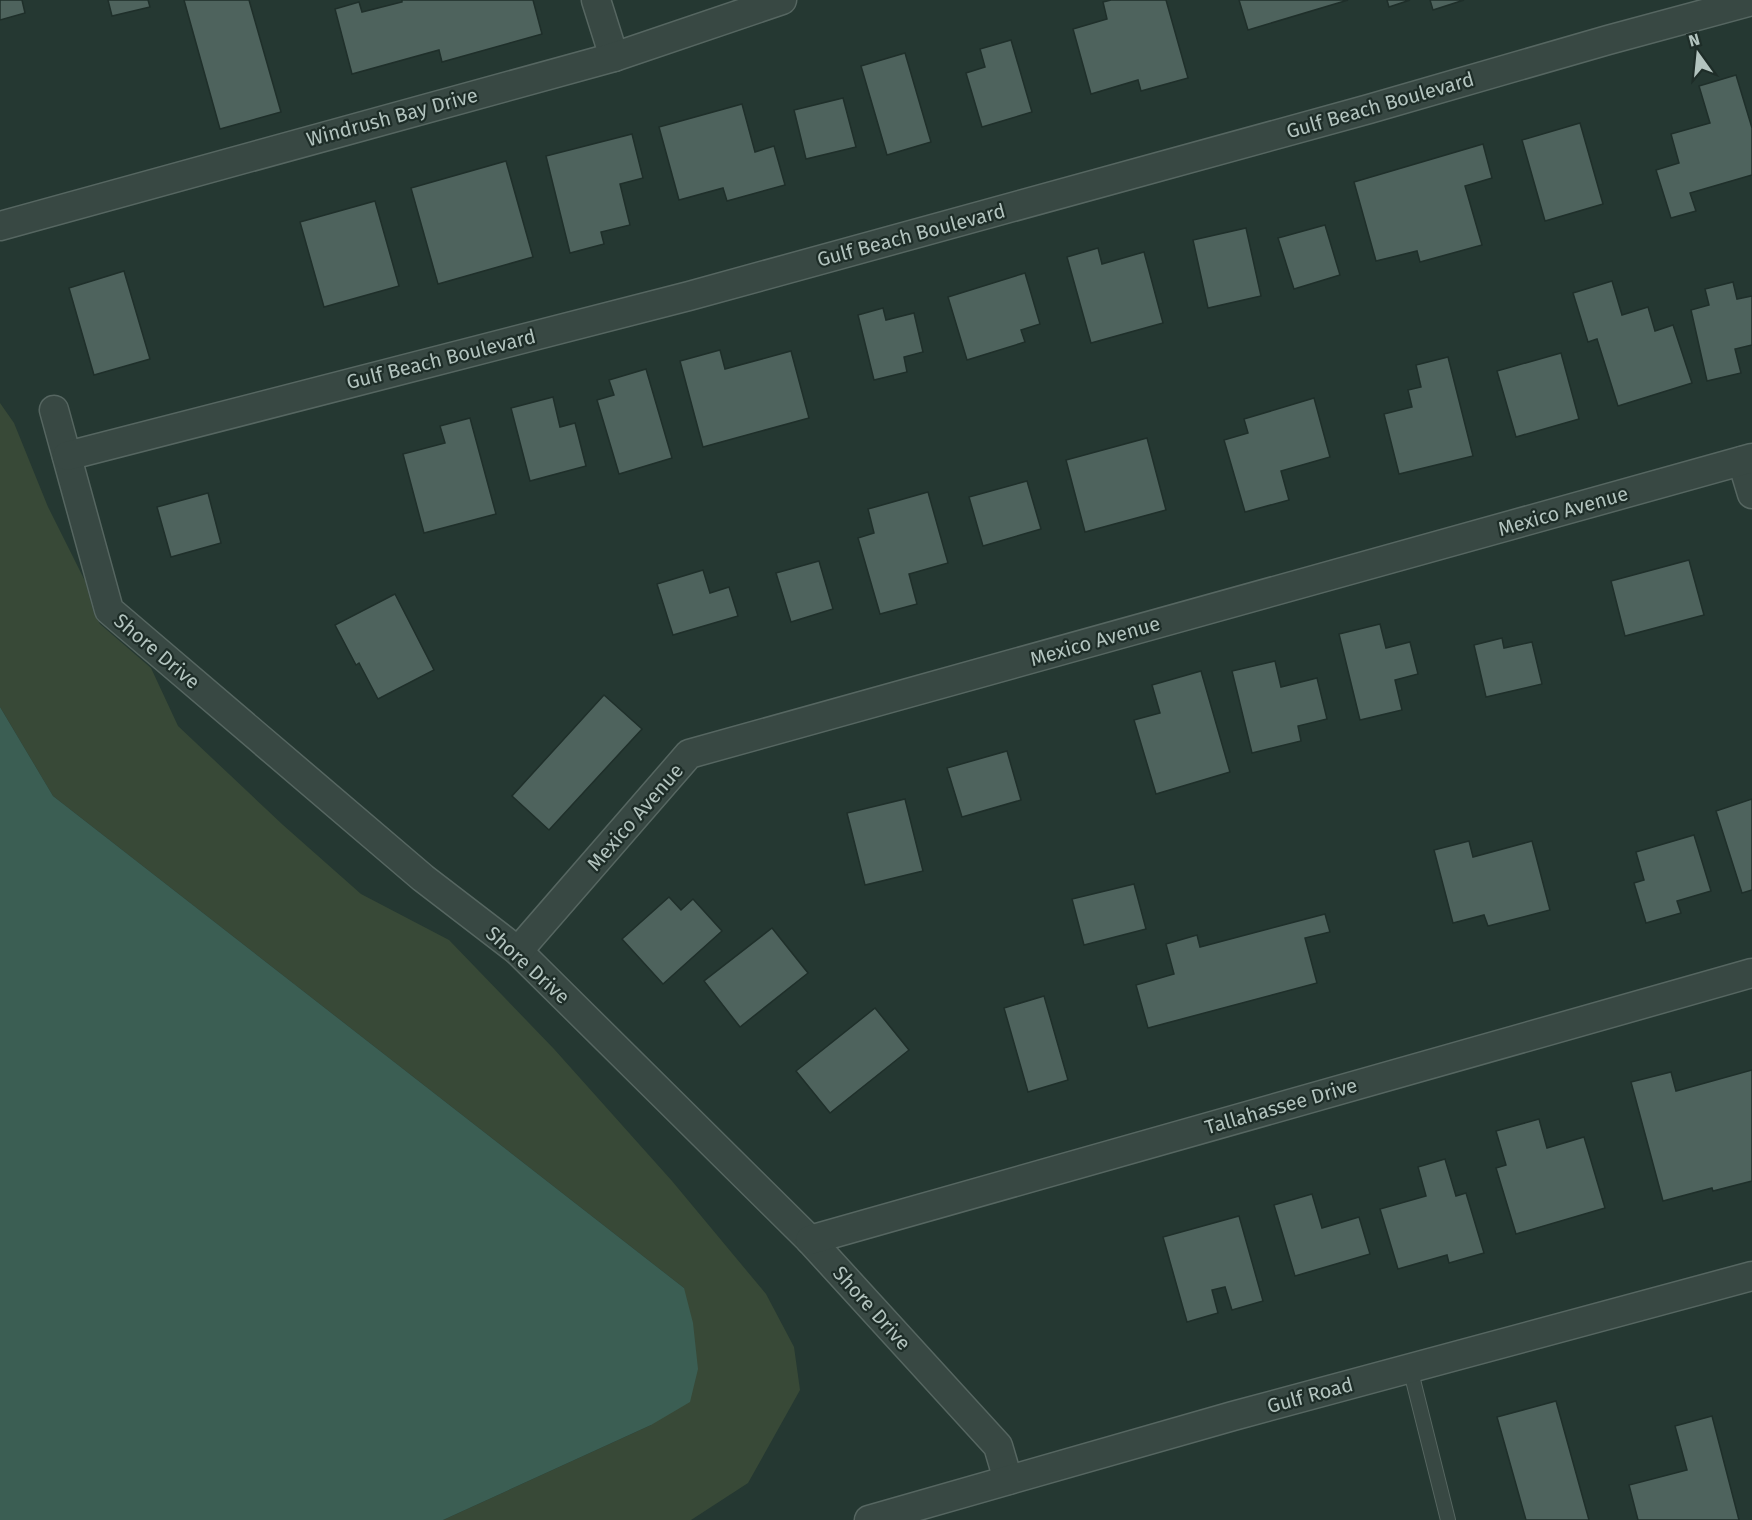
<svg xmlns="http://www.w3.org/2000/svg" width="1752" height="1520" font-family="'Fira Sans',sans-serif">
<rect width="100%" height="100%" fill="#253832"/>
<path fill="#384937" d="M0,403L14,423L48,507L85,581L94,614L100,624L151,668L178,726L283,825L361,894L449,940L554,1049L672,1181L766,1294L794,1347L800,1390L748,1483L691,1520H443L651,1425L684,1288L53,796L0,707Z"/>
<path fill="#3b5e53" d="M0,707L53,796L684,1288L693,1323L698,1369L690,1402L651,1425L443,1520H0Z"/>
<g fill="#4e635d" stroke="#1f2f2a" stroke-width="1.5">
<path d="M0,0H22L25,13L0,20Z"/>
<path d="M108,0H148L150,7L112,16Z"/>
<path d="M184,0H249L281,112L220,129Z"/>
<path d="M402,0H533L542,34L442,62L439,50L352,74L335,9L359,2L362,12L402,2Z"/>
<path d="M1111,0H1166L1188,78L1141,91L1138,80L1091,94L1073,29L1107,19L1103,2Z"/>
<path d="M1239,0H1348L1248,30Z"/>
<path d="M1387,0H1410L1389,7Z"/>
<path d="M1430,0H1464L1433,10Z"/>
<path d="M1011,40L1032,112L982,127L966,73L985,67L980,49Z"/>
<path d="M905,53L931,142L887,155L861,66Z"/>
<path d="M1736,75L1752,128V175L1690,193L1696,211L1671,218L1656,170L1679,163L1671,134L1710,123L1699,86Z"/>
<path d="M843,98L856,147L806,159L794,110Z"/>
<path d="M742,104L755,152L774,146L785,185L727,201L723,188L679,200L659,127Z"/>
<path d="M1580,123L1603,204L1545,221L1522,140Z"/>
<path d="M632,134L643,178L620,184L630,225L601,232L604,244L570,253L546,156Z"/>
<path d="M1483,144L1492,178L1465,186L1482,245L1420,262L1417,251L1376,261L1354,182Z"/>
<path d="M506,161L533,257L438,284L411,188Z"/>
<path d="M375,201L399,286L324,307L300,222Z"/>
<path d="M1325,225L1340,275L1294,289L1278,238Z"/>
<path d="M1246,228L1261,296L1208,308L1193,240Z"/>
<path d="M1098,248L1102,264L1144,252L1163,323L1091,343L1067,257Z"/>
<path d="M124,271L150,359L94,375L69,288Z"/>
<path d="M1025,273L1040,324L1021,330L1025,342L967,360L948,297Z"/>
<path d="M1612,281L1622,315L1648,307L1655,331L1673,325L1692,383L1618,406L1597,339L1588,342L1573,293Z"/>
<path d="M1733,282L1737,299L1752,296V345L1735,349L1741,373L1707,381L1691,310L1709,305L1705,289Z"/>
<path d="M883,308L886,320L914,313L923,352L904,357L907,372L874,380L858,315Z"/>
<path d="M720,350L725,369L791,351L809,418L703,447L680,361Z"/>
<path d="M1561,353L1579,419L1516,437L1497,371Z"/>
<path d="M1448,357L1473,456L1399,474L1384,414L1412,407L1408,390L1421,387L1416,365Z"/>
<path d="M646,369L672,458L619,474L597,400L614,395L609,380Z"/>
<path d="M553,397L560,427L575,423L586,466L530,481L511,408Z"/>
<path d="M1314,398L1330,457L1281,471L1289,500L1245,512L1224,440L1248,433L1244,419Z"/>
<path d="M470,418L496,514L424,533L403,454L445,443L440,426Z"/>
<path d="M1147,438L1166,510L1085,532L1066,460Z"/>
<path d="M1027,481L1041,529L983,546L969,497Z"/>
<path d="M928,492L948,563L909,574L917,604L880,614L858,538L874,533L868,509Z"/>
<path d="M208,493L221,543L171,557L157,507Z"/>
<path d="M1689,560L1704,615L1625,636L1611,581Z"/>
<path d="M819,561L833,609L791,622L776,573Z"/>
<path d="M703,570L710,593L729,587L738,616L673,635L657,584Z"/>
<path d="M395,594L434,670L378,699L359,663L356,665L335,625Z"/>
<path d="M1380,624L1386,648L1410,642L1418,674L1395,680L1402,710L1360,720L1339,634Z"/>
<path d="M1502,638L1504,648L1532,642L1542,684L1486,697L1474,645Z"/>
<path d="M1275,661L1281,687L1317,678L1327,719L1298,726L1301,741L1252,753L1232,671Z"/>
<path d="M1201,671L1230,772L1156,794L1134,720L1160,713L1152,685Z"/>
<path d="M604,695L642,729L549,830L512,796Z"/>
<path d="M1007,751L1021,800L962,817L947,768Z"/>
<path d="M905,799L923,871L865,885L847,813Z"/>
<path d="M1752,799V890L1742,893L1716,811Z"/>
<path d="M1694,835L1711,891L1677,901L1681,913L1646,923L1634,883L1644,880L1636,852Z"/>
<path d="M1469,841L1473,857L1532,841L1550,910L1488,926L1484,915L1453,923L1434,850Z"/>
<path d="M1134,884L1146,929L1084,945L1072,899Z"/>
<path d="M669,897L681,910L693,899L722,931L663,984L622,939Z"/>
<path d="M1325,914L1330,932L1305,938L1317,983L1148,1028L1136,985L1174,974L1166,944L1197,935L1200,947Z"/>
<path d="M772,928L808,973L740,1027L704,981Z"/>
<path d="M1044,996L1068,1080L1028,1092L1004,1008Z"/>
<path d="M875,1008L909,1050L830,1113L796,1071Z"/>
<path d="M1752,1070V1181L1713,1191L1712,1188L1663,1201L1631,1082L1671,1072L1676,1091Z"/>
<path d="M1539,1119L1547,1148L1584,1137L1605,1208L1516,1234L1496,1168L1506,1165L1496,1131Z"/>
<path d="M1445,1159L1456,1196L1466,1193L1484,1253L1449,1263L1447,1255L1398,1269L1380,1209L1426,1196L1418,1167Z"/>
<path d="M1312,1194L1322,1228L1359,1217L1370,1254L1295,1276L1274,1205Z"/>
<path d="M1239,1216L1263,1301L1232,1310L1225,1287L1212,1290L1218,1313L1187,1322L1163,1237Z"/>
<path d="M1556,1401L1589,1520H1526L1497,1417Z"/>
<path d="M1712,1416L1739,1520H1638L1629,1485L1687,1470L1675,1426Z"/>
</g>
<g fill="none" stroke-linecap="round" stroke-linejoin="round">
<defs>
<path id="service" d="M1410,1368L1448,1520"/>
<g id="minor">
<path d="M596,0L614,57"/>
<path d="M0,226L614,57L782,0"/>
<path d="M54,410L109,610L423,878L518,951L810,1240L998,1446L1008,1480"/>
<path d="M67,456L689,296L1369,109L1608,40L1752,1"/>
<path d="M1742,461L1752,494"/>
<path d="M518,951L689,754L1752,458"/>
<path d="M810,1240L1752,973"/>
<path d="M869,1520L1233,1416L1752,1276"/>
</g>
</defs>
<use href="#service" stroke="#566661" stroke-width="16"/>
<use href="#minor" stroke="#566661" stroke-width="31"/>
<use href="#service" stroke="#384843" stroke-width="14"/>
<use href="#minor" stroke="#384843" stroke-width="28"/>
</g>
<g text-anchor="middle" stroke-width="4.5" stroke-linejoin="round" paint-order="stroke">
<g font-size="20" fill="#b3c4bf" stroke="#1e2d28">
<text transform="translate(1380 105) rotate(-16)" y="7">Gulf Beach Boulevard</text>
<text transform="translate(392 117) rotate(-15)" y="7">Windrush Bay Drive</text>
<text transform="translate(911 235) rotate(-15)" y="7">Gulf Beach Boulevard</text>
<text transform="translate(441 359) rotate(-14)" y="7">Gulf Beach Boulevard</text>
<text transform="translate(1563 511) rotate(-16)" y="7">Mexico Avenue</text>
<text transform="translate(1095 641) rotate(-16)" y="7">Mexico Avenue</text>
<text transform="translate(157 651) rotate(40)" y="7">Shore Drive</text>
<text transform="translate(635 817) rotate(-49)" y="7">Mexico Avenue</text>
<text transform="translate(528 965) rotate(42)" y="7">Shore Drive</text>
<text transform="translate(1281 1106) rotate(-16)" y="7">Tallahassee Drive</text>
<text transform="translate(872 1308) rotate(48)" y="7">Shore Drive</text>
<text transform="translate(1310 1395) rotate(-15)" y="7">Gulf Road</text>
</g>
</g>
<g transform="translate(1698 54) rotate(345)" stroke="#1e2d28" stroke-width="4.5" paint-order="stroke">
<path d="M0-4.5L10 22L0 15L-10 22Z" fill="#b3c4bf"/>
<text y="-9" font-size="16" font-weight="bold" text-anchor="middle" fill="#b3c4bf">N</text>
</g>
</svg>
